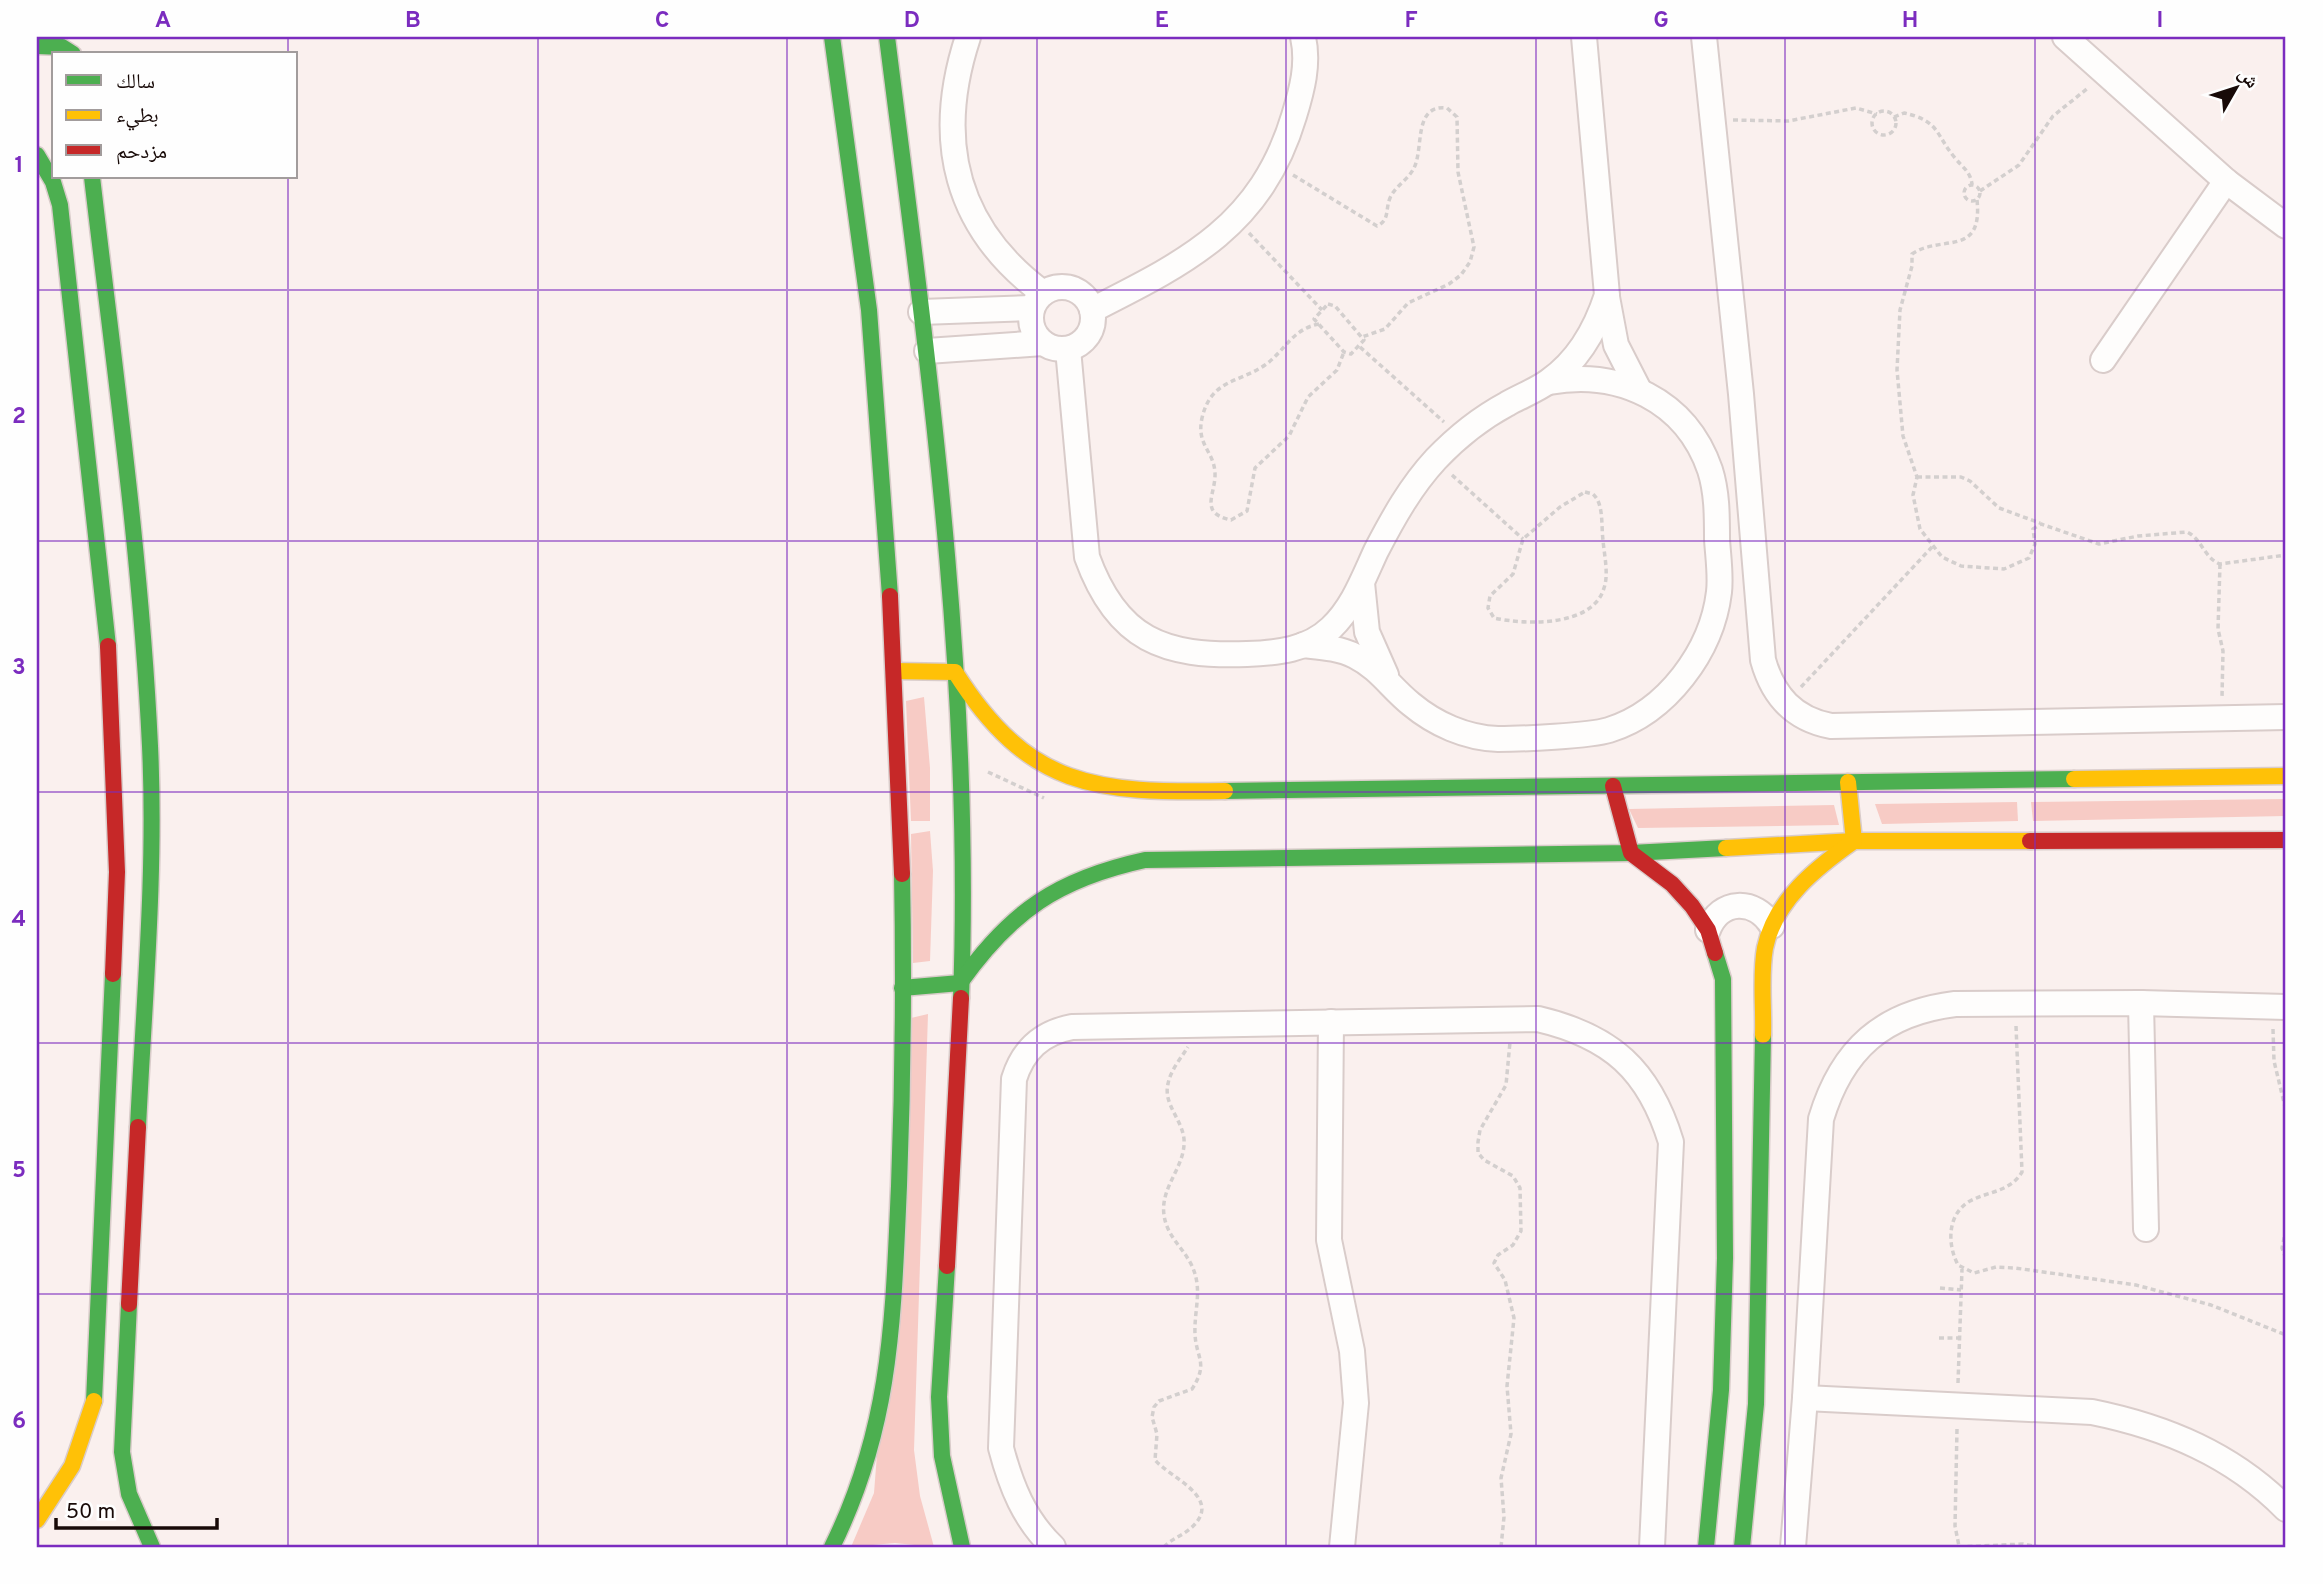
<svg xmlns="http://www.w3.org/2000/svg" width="2323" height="1584" font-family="Overpass,'Noto Naskh Arabic',sans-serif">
<rect width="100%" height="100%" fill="#faf0ee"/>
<g fill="#f7cbc5">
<path d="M924,697L930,768V821H911L906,701Z"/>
<path d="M2286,799V816L2033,821L2031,802Z"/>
<path d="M2017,802L2018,821L1882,824L1875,804Z"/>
<path d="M1834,805L1839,825L1638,828L1629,809Z"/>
<path d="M930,831L933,871L930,961L913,963L911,834Z"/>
<path d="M928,1014L914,1450L920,1496L934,1547L895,1543L851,1547L874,1493L911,1018Z"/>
</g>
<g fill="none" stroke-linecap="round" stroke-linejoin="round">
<defs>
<g id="street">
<path d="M968,37C934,140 955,228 1043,293"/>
<path d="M1704,37L1741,394L1763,660C1773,696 1794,719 1831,726L2286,717"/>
<path d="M2065,37L2226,181L2286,226"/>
<circle cx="1062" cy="318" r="31"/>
<path d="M1607,297L1616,345L1638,388"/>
<path d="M1092,310C1187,262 1261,226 1294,116C1302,90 1309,64 1303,37"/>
<path d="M921,312L1032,308"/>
<path d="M1068,349L1087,557C1117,640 1164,657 1247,654C1277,653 1308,650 1331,628C1353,607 1363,579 1376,551C1393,518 1411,486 1436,459C1457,437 1481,418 1507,404C1521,396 1537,390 1549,381C1579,360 1596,329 1607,295L1584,37"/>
<path d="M927,351L1043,343"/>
<path d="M2103,360L2226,181"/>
<path d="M1362,583L1367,632L1386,675"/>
<path d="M1303,645C1321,647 1339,648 1355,656C1379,668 1391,688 1411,704C1435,724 1466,738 1498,739C1520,739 1590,736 1609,730C1667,712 1712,651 1719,592C1721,575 1718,556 1717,539C1717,515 1717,492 1710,470C1686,400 1619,369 1549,382"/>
<path d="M1708,930C1720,899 1755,898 1772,926"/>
<path d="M2141,1003L2146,1229"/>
<path d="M1331,1022L1329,1240L1352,1351L1356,1403L1342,1547"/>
<path d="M1805,1398L2092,1412C2166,1427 2233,1455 2286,1509"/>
<path d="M1053,1547C1024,1519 1011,1486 1001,1448L1014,1079C1023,1050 1041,1033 1072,1027L1538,1019C1611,1036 1649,1070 1671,1142L1652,1547"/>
<path d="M1793,1547L1805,1398L1821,1119C1842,1049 1883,1013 1955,1004L2141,1003L2286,1007"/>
</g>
<g id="fast">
<path d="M832,37L869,310L890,596"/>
<path d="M887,37C927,355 973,677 961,998"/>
<path d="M37,46L62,47L73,54"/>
<path d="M37,155L53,182L60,205L108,646"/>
<path d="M92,177C114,366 141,556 150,746C156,873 144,1000 138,1127"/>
<path d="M1225,791L2074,779"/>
<path d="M902,988L960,983C1011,911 1058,879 1145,860L1631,853L1726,848"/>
<path d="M947,1266L939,1397L942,1456L962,1547"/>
<path d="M129,1304L122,1452L129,1494L152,1547"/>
<path d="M94,1401L113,974"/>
<path d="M832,1547C892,1425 893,1319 899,1186C903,1082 904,978 902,874"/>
<path d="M1706,1547L1721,1390L1725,1258L1723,979L1715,953"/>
<path d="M1742,1547L1756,1404L1763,1035"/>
</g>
<g id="slow">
<path d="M894,671L955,672C1029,789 1096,793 1225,791"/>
<path d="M2074,779L2286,776"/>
<path d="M1726,848L1854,841H2030"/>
<path d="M1763,1035C1764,1007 1760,975 1765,948C1775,900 1817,867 1854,841L1848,782"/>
<path d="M37,1520L72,1466L94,1401"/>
</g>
<g id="jam">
<path d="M890,596L902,874"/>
<path d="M108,646L117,872L113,974"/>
<path d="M1613,786L1631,853L1672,884L1692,906L1708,930L1715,953"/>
<path d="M2030,841L2286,840"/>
<path d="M947,1266L961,998"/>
<path d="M129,1304L138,1127"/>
</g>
</defs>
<use href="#street" stroke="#d9ccca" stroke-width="28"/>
<use href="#fast" stroke="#d9ccca" stroke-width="19"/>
<use href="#slow" stroke="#d9ccca" stroke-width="19"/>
<use href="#jam" stroke="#d9ccca" stroke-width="19"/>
<g stroke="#d3cfce" stroke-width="3.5" stroke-dasharray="5 3.5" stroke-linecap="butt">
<circle cx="1884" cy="123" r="12"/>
<path d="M1894,117L1904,113C1940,121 1935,134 1955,158C1963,168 1970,171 1972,184"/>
<path d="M1733,120L1788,121L1856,108L1877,114"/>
<path d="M1293,175L1377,226C1390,220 1385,210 1390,198C1395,186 1408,180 1414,168C1424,148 1413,104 1447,108L1457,117L1458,172L1474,247L1470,262L1461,275L1449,284L1408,303L1385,329L1362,337"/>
<circle cx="1972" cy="193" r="8"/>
<path d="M1980,191L2019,165L2053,116L2088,88"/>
<path d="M1977,200C1983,258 1941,234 1912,254V266L1900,310L1897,370L1903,436L1917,477L1913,495L1920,529L1942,557L1961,566L2004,569L2029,558L2035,544L2033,529L2041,524L2099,544L2138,536L2187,532C2202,539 2204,558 2220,564L2286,555"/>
<path d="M1249,233L1322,310"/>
<path d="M1328,304L1335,306L1364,340L1351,354L1344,352L1314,319Z"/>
<path d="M1319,324C1292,329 1285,351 1265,365C1239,383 1211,379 1202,418C1196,445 1214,451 1215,473C1216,494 1198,513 1231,520L1247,511L1255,468L1289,436L1308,397L1337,370L1344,352"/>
<path d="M1360,347L1444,422"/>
<path d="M2286,427V445"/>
<path d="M2286,459V463"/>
<path d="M1452,475L1523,539"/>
<path d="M1917,477H1961L1970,481L1999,508L2040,523"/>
<path d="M1585,492L1593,494C1604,504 1601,525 1603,540C1604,554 1609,574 1604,588C1593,627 1526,625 1494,618L1488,608L1490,596L1513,574L1523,539L1560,507Z"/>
<path d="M2220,564L2218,629L2223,651L2222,697"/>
<path d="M1801,687L1932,547"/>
<path d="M988,772L1044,798"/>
<path d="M2016,1026L2022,1172C2010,1192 1989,1191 1970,1201C1947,1214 1947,1244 1958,1265L1974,1273L1996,1267L2015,1268L2136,1285L2211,1305L2286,1335"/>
<path d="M2273,1029L2274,1061L2286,1111"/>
<path d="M2286,1229L2282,1248L2286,1259"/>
<path d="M1940,1288L1961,1290"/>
<path d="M1939,1338H1960"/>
<path d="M1958,1383L1962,1269"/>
<path d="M1957,1429L1955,1526L1959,1546"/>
<path d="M1164,1547C1171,1539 1182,1536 1191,1528C1225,1498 1170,1478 1155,1460L1157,1434L1152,1417L1154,1407L1159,1401L1192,1389C1209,1363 1196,1358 1195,1334C1194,1309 1203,1290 1192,1266C1183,1247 1167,1237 1164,1215C1160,1186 1186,1167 1184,1139C1182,1119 1163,1104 1168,1084C1170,1071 1181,1058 1188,1047"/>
<path d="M1501,1547L1504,1517L1501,1478L1511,1434L1507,1386L1514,1318L1505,1280L1494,1263L1498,1255L1513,1245L1521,1231L1520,1188L1513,1176L1484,1160L1478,1153V1142L1480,1130L1506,1085L1510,1042"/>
<path d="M1959,1547L2023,1544L2039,1547"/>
</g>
<use href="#street" stroke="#fefdfc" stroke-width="24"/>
<use href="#fast" stroke="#4caf50" stroke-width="16"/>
<use href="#slow" stroke="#ffc107" stroke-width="16"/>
<use href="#jam" stroke="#c62828" stroke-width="16"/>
</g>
<path fill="none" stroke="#7b2cbf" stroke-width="2" stroke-opacity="0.55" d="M288,37V54M538,37V1547M787,37V1547M1037,37V1547M1286,37V1547M1536,37V1547M1785,37V1547M2035,37V1547M288,177V1547M37,290H2286M37,541H2286M37,792H2286M37,1043H2286M37,1294H2286"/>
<rect width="2323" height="1584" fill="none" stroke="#fefefe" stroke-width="77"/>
<rect x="52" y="52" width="245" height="126" fill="#fefefe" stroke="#a29c9c" stroke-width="2"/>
<rect x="66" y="75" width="35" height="10" fill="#4caf50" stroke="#a29c9c" stroke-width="2"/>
<text x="116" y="88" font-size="21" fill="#180a08">سالك</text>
<rect x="66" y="110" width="35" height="10" fill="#ffc107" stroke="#a29c9c" stroke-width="2"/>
<text x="116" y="122" font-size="21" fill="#180a08">بطيء</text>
<rect x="66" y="145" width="35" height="10" fill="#c62828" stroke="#a29c9c" stroke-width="2"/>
<text x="116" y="158" font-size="21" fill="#180a08">مزدحم</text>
<g transform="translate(2236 88) rotate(51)" stroke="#fefefe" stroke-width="5" paint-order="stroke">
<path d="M0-5L12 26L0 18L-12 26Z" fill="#180a08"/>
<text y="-10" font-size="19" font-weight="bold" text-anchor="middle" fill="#180a08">ش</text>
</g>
<path d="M56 1518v10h161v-10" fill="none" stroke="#180a08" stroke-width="3.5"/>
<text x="66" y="1518" font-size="21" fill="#180a08" stroke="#fefefe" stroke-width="5" paint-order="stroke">50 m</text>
<rect x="38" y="38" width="2246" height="1508" fill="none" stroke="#7b2cbf" stroke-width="2.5"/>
<g font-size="23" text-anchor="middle" font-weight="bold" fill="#7b2cbf">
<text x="163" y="27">A</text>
<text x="413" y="27">B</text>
<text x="662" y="27">C</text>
<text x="912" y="27">D</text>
<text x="1162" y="27">E</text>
<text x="1411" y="27">F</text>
<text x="1661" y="27">G</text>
<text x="1910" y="27">H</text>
<text x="2160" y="27">I</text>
<text x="19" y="172">1</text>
<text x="19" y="423">2</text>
<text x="19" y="674">3</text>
<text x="19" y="926">4</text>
<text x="19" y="1177">5</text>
<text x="19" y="1428">6</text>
</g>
</svg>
